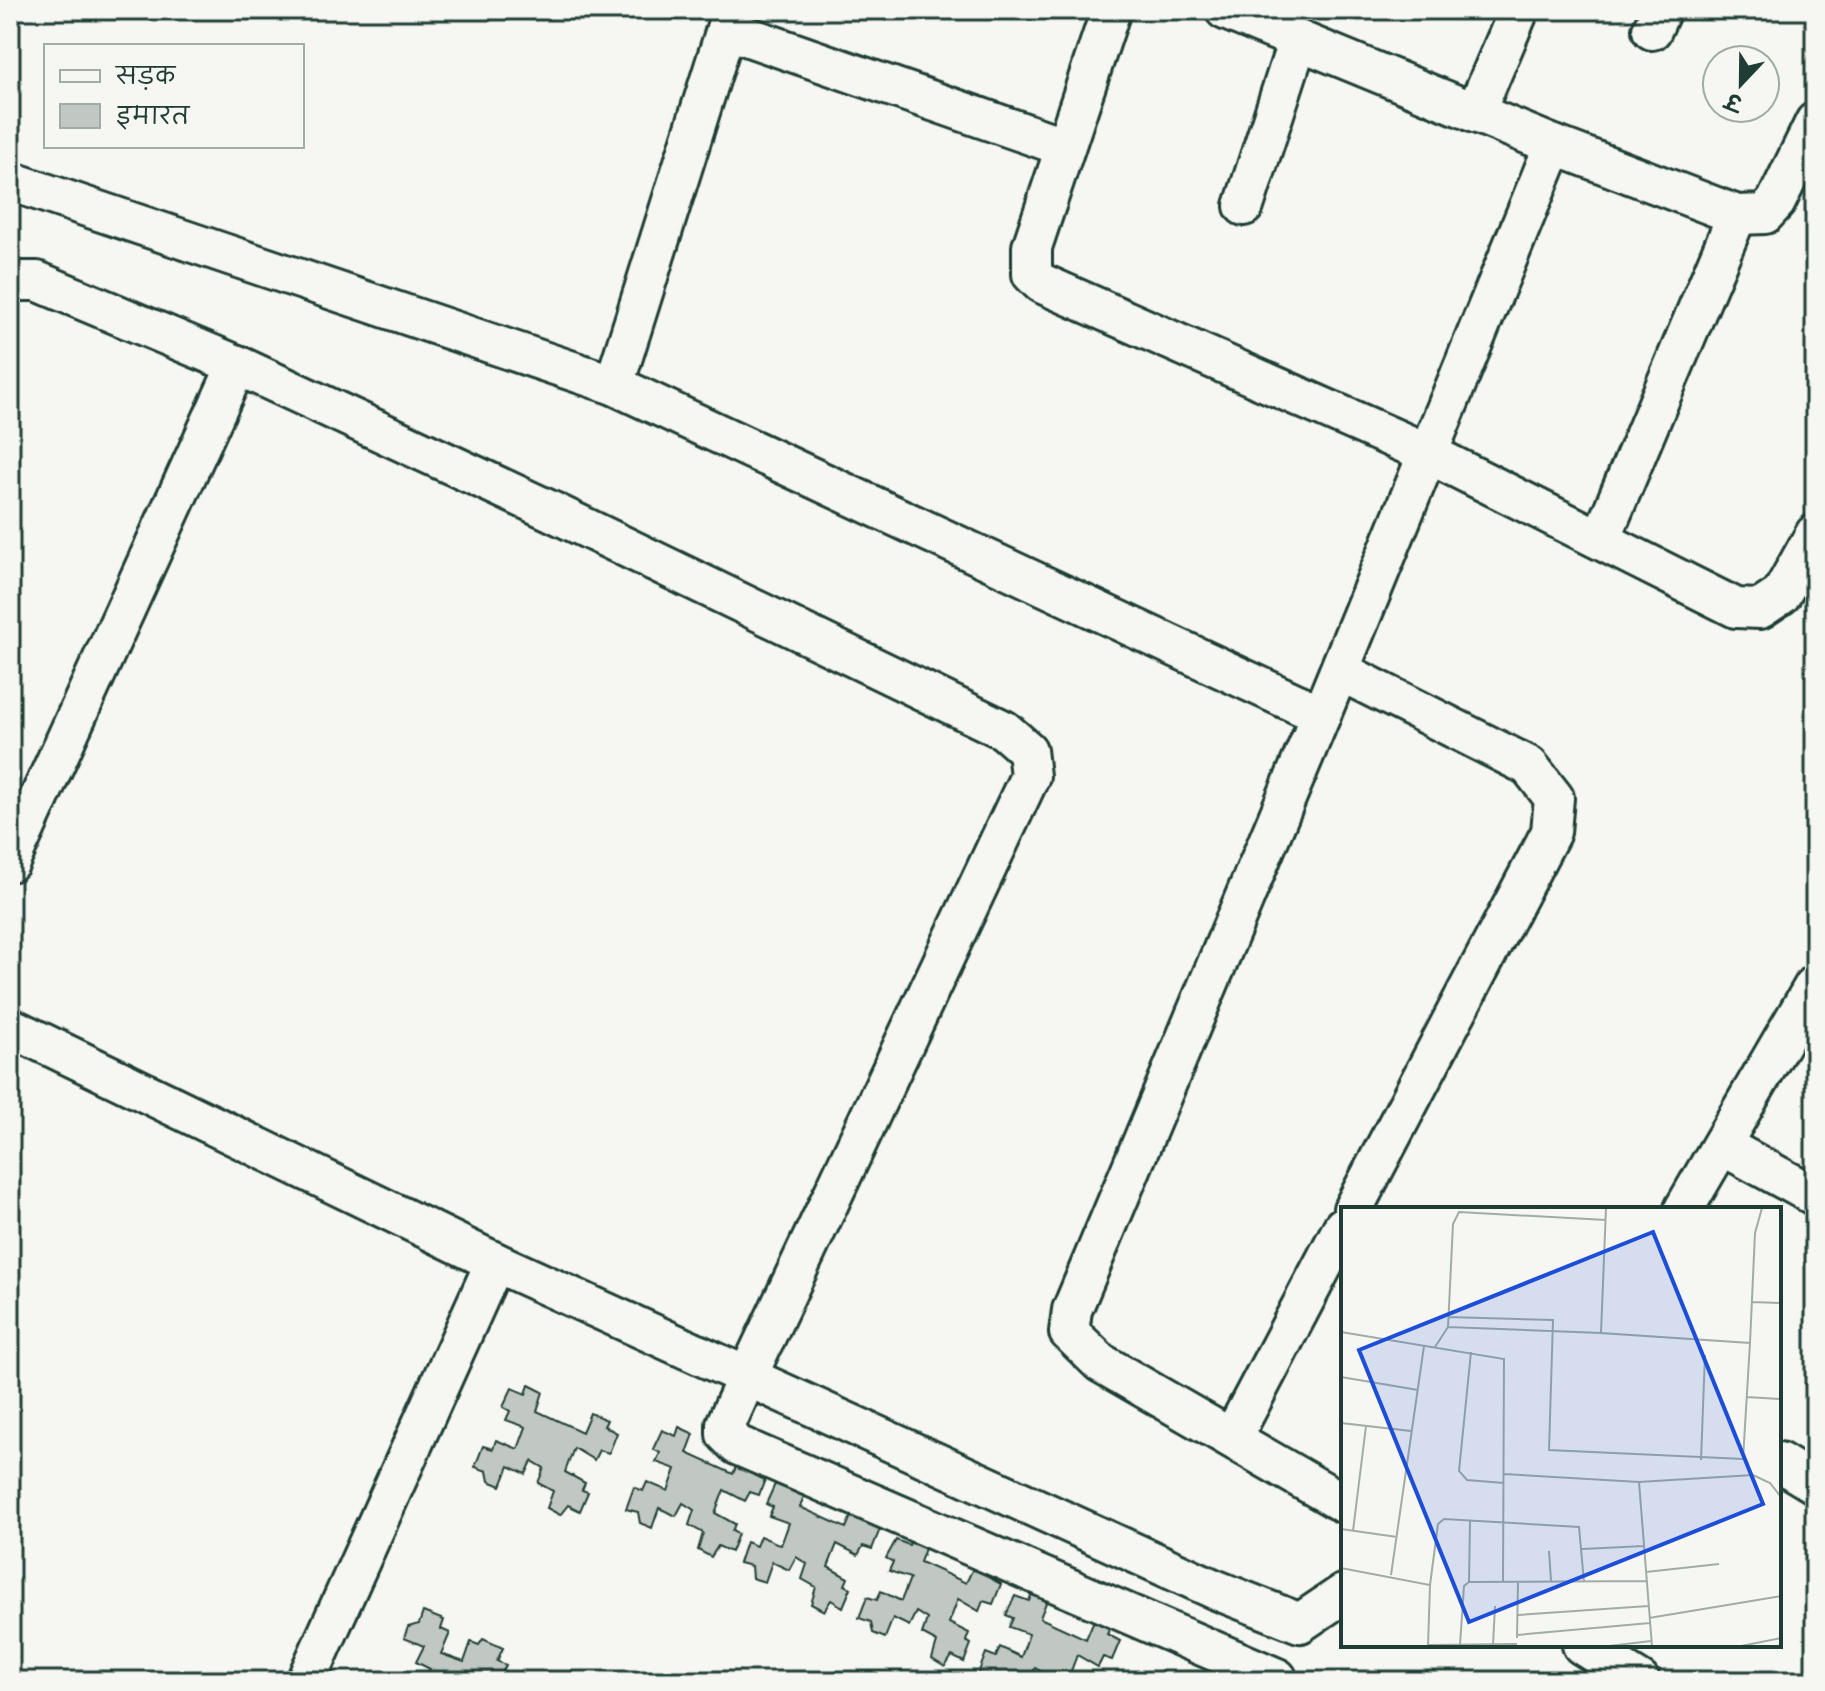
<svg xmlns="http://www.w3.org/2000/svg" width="1825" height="1691" font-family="Pangolin,'Playpen Sans Deva',sans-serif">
<rect width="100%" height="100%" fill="#f6f6f2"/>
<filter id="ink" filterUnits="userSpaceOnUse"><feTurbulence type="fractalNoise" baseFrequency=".0125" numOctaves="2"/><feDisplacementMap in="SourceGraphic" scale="16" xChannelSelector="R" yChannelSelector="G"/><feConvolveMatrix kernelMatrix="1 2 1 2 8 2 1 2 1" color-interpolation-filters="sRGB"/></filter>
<g filter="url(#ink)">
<g fill="#c1c8c3" stroke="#1f3d34" stroke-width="2">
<path d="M529,1385L543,1392L537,1411L582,1432L590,1413L607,1420L604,1426L617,1433L609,1453L599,1450L594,1460L574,1448L565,1472L585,1483L582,1490L588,1492L580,1511L568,1505L560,1515L547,1508L553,1491L538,1483L544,1468L532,1461L526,1474L509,1466L501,1486L489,1481L487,1471L475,1467L483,1446L493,1449L496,1440L518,1449L526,1427L506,1420L510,1411L503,1407L512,1388L526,1394Z"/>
<path d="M679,1427L694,1434L687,1453L733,1474L741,1455L767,1474L759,1495L750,1492L745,1501L724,1490L715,1513L735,1524L732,1531L738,1534L731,1552L718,1546L711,1557L698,1550L703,1533L689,1525L694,1510L683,1503L676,1516L659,1508L652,1528L640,1523L638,1512L626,1509L634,1487L643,1491L647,1482L668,1491L676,1469L656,1462L660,1453L653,1449L662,1430L676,1436Z"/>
<path d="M792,1481L807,1488L800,1507L846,1528L854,1509L870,1517L868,1522L880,1529L872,1549L863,1546L858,1555L837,1544L828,1567L848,1578L845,1585L851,1588L843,1607L831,1600L824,1611L811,1604L816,1587L802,1579L807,1564L796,1557L789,1570L772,1562L765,1582L752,1578L751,1566L739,1563L746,1542L756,1546L760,1536L781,1545L789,1523L769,1516L773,1507L766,1504L775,1484L789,1490Z"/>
<path d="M913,1537L927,1543L920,1562L966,1583L975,1564L991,1572L988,1577L1001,1584L993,1604L983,1601L979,1611L958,1599L949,1623L969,1633L966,1641L971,1644L964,1662L952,1656L945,1667L932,1659L937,1642L922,1634L927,1619L916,1612L909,1626L893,1618L885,1638L873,1633L871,1622L859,1618L867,1597L877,1600L881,1591L901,1601L910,1578L889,1571L893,1562L886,1558L896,1540L909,1545Z"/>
<path d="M1032,1593L1047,1600L1040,1618L1086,1639L1094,1620L1110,1628L1107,1634L1120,1641L1112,1660L1103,1657L1098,1667L1077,1655L1068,1679L1072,1681H1045L1047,1675L1035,1668L1029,1681L1012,1674L1009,1681H991V1678L978,1674L986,1653L996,1657L1000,1647L1021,1657L1029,1634L1009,1627L1013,1618L1006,1615L1015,1596L1029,1601Z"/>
<path d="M423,1612L444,1620L441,1629L450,1633L441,1654L464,1662L471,1642L479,1645L483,1639L503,1648L497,1661L506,1665L499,1679L480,1673L476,1681H405L408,1675L423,1680L430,1669L416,1662L424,1646L404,1638L408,1627L419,1624Z"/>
</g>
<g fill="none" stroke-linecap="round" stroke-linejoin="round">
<defs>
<g id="minor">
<path d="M1111,10L1032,247V274L1041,283L1427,453L1736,608L1760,609L1781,595L1815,534"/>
<path d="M1225,10L1554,145L1737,215L1765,214L1776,202L1815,122"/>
<path d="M726,29L1065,147"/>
<path d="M1652,30L1661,10"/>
<path d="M1475,113L1519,10"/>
<path d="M10,181L614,385L1321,715"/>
<path d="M1244,206L1298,40"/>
<path d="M10,281H37L237,365L551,511L1004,730L1027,750L1030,776L748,1375L726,1424V1434L737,1445L1277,1678"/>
<path d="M614,385L732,10"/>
<path d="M1601,539L1737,215"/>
<path d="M1340,671L1529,766L1554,798L1551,832L1353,1209"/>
<path d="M10,862L237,365"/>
<path d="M10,1027L495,1262L306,1681"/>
<path d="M1723,1146L1815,1196"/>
<path d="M1684,1209L1815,984"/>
<path d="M495,1262L1214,1589L1300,1623L1343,1594"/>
<path d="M1232,1438L1343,1227"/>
<path d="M1779,1462L1815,1484"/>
<path d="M1343,1503L1101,1363L1069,1332L1072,1310L1321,715L1554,145"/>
<path d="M1582,1645L1640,1681"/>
</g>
</defs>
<use href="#minor" stroke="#1f3d34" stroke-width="44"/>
<use href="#minor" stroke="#f6f6f2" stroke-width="38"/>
</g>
</g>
<g transform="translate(1341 1207)">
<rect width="440" height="440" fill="#f6f6f2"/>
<path fill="none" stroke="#a0aca6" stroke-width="2" d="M411,95L440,96M107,110L212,113L208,243L402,252L409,136L260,126L265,1M107,120L112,17L118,5L265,13M0,125L163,152L162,374M409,136L414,26L421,1M94,140L107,120L260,126M130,145L118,264L126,273L163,276M0,170L77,183M405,190L440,192M0,216L70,224M360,253L364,148M163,267L298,275L412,268L429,276L440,290M298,275L311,439M0,322L56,330M12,324L25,219M241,342L303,339M208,344L210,374M0,361L89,378L87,439M305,365L378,357M50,368L83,139M128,375L129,314M89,378L97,317L103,312L238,320L243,375M177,408L307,399M308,411L440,389M176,428L309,416M176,431L177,374M87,438L176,437M119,438L123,379L128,375L306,374M152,438L154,399M268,439L310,434M400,439L440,431"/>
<path fill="#1d4ed8" fill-opacity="0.15" stroke="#1d4ed8" stroke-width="4" d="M312,25L422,297L128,415L18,143Z"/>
<rect width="440" height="440" fill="none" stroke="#1f3d34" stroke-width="4"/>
</g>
<rect width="1825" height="1691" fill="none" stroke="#f6f6f2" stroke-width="40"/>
<rect x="20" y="20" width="1785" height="1651" fill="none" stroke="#1f3d34" stroke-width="3" filter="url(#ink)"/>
<rect x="44" y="44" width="260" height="104" fill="#f6f6f2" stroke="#a0aca6" stroke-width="2"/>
<rect x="60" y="70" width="40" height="12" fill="#f6f6f2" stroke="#a0aca6" stroke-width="2"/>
<text x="116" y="84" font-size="24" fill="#1f3d34">सड़क</text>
<rect x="60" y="104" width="40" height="24" fill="#c1c8c3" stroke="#a0aca6" stroke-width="2"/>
<text x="116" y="124" font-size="24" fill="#1f3d34">इमारत</text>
<g transform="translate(1741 84) rotate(202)"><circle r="38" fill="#f6f6f2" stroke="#a0aca6" stroke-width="2"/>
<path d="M0-6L14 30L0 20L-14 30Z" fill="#1f3d34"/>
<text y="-12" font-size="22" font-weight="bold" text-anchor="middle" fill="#1f3d34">उ</text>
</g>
</svg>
